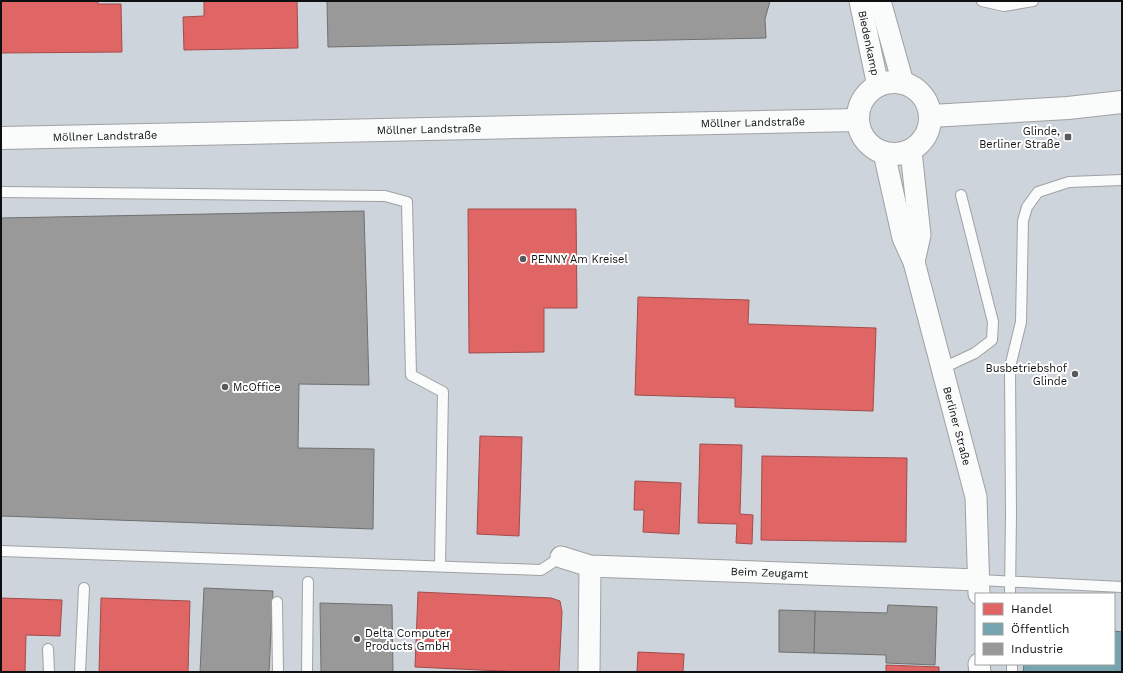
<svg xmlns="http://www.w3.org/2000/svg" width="1123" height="673" font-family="'Work Sans',sans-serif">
<rect width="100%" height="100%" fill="#e0e2e4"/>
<path fill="#ced4db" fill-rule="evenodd" d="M1,1H1122V672H1ZM976,594H1114V664H976Z"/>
<g fill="#e06666" stroke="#a14c4c">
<path d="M1,1H98V4H121L122,52L1,53Z"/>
<path d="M204,1H297L298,48L184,50L183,17L204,16Z"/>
<path d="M468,209H576L577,308H544V352L469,353Z"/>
<path d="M638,297L749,300L748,324L876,328L873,411L735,407V398L635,395Z"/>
<path d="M480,436L522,437L519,536L477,534Z"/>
<path d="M700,444L742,445L740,514L753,515L752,544L736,543L737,524L698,523Z"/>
<path d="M762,456L907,458L906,542L761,540Z"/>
<path d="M635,481L681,483L679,534L643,532L644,510H634Z"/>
<path d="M418,592L551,598L560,601L562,612L559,672H523L415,667Z"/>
<path d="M1,598L62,600L60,636L26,635L25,672H1Z"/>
<path d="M101,598L190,601L188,672H99Z"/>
<path d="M638,652L684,654L683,672H637Z"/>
<path d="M886,665L939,667V672H886Z"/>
</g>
<path fill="#76a5af" stroke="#57787f" d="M1114,631L1122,632V672H1023L1024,664H1114Z"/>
<g fill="#999" stroke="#6f7070">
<path d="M327,1H770L765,19L766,38L328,47Z"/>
<path d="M364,211L369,385L299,384L298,448L374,449L373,529L1,516V218Z"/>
<path d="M204,588L273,591L269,672H200Z"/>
<path d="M320,603L392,605L393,672H321Z"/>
<path d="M888,605L937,607L935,665L886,663V655L814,653L815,611L887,613Z"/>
<path d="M779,610L815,611L814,653L779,652Z"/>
</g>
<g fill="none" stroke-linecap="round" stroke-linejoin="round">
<defs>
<g id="lane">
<path d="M982,1L1004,6L1033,1"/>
<path d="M1,192L385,196L407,202L411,375L443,392L440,566"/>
<path d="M943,368L975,353L992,340L993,322L961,195"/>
<path d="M1,551L541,570L561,557"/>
<path d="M979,580L1122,587"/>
<path d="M1010,594L1011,514L1010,367L1021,322L1023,221L1027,207L1038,192L1069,182L1122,180"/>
<path d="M277,602L278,672"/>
<path d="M48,649L49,672"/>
<path d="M1012,664V672"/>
<path d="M80,672L84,588"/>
<path d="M307,672L308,582"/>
</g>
<g id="street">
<path id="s1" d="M860,1L878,86"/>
<path d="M880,1L903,83"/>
<path d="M911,151L920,235L914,262"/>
<path id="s2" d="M884,153L903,238L914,262L976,497L979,594"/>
<path id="s3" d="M561,557L590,566L979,580"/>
<path d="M979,664L980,672"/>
<path d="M589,672L590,566"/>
</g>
<g id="secondary">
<circle cx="894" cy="118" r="36"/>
<path d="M931,116L1068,108L1122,102"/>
<path id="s4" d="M1,138L858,120"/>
</g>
</defs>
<use href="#lane" stroke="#9fa1a2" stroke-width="12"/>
<use href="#street" stroke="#9fa1a2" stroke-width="23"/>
<use href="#secondary" stroke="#9fa1a2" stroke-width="24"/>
<use href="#lane" stroke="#fafbfb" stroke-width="10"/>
<use href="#street" stroke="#fafbfb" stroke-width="21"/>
<use href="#secondary" stroke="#fafbfb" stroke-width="22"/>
</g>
<g fill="#58595a" stroke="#fff" stroke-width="1.5">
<rect x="1064" y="133" width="8" height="8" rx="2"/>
<circle cx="523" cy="259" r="4"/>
<circle cx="1075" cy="374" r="4"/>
<circle cx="225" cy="387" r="4"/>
<circle cx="357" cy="639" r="4"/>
</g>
<g text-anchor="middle" stroke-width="4" stroke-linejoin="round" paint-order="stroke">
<g font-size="11" fill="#0e0f10" stroke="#fff">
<text dy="4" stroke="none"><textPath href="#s1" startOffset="43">Biedenkamp</textPath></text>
<text dy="4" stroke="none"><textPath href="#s4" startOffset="752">Möllner Landstraße</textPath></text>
<text dy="4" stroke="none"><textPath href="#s4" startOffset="428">Möllner Landstraße</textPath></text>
<text dy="4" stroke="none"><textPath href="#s4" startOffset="104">Möllner Landstraße</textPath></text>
<text dy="4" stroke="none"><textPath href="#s2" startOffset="283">Berliner Straße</textPath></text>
<text dy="4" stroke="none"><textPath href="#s3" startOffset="210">Beim Zeugamt</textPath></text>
</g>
<g font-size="11" fill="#0e0f10" stroke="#fff" text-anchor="start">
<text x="1060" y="135" text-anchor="end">Glinde,<tspan x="1060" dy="13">Berliner Straße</tspan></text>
<text x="531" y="263">PENNY Am Kreisel</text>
<text x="1067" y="372" text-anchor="end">Busbetriebshof<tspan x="1067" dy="13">Glinde</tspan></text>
<text x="233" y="391">McOffice</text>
<text x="365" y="637">Delta Computer<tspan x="365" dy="13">Products GmbH</tspan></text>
</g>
</g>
<rect width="1123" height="673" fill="none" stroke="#0e0f10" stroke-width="4"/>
<rect x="975" y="593" width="140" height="72" fill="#ffffff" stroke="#9f9f9f"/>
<rect x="983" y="603" width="20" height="12" fill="#e06666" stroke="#9f9f9f"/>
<text x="1011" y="613" font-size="12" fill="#0e0f10">Handel</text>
<rect x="983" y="623" width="20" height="12" fill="#76a5af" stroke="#9f9f9f"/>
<text x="1011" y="633" font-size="12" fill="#0e0f10">Öffentlich</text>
<rect x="983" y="643" width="20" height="12" fill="#999999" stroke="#9f9f9f"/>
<text x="1011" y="653" font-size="12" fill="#0e0f10">Industrie</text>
</svg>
